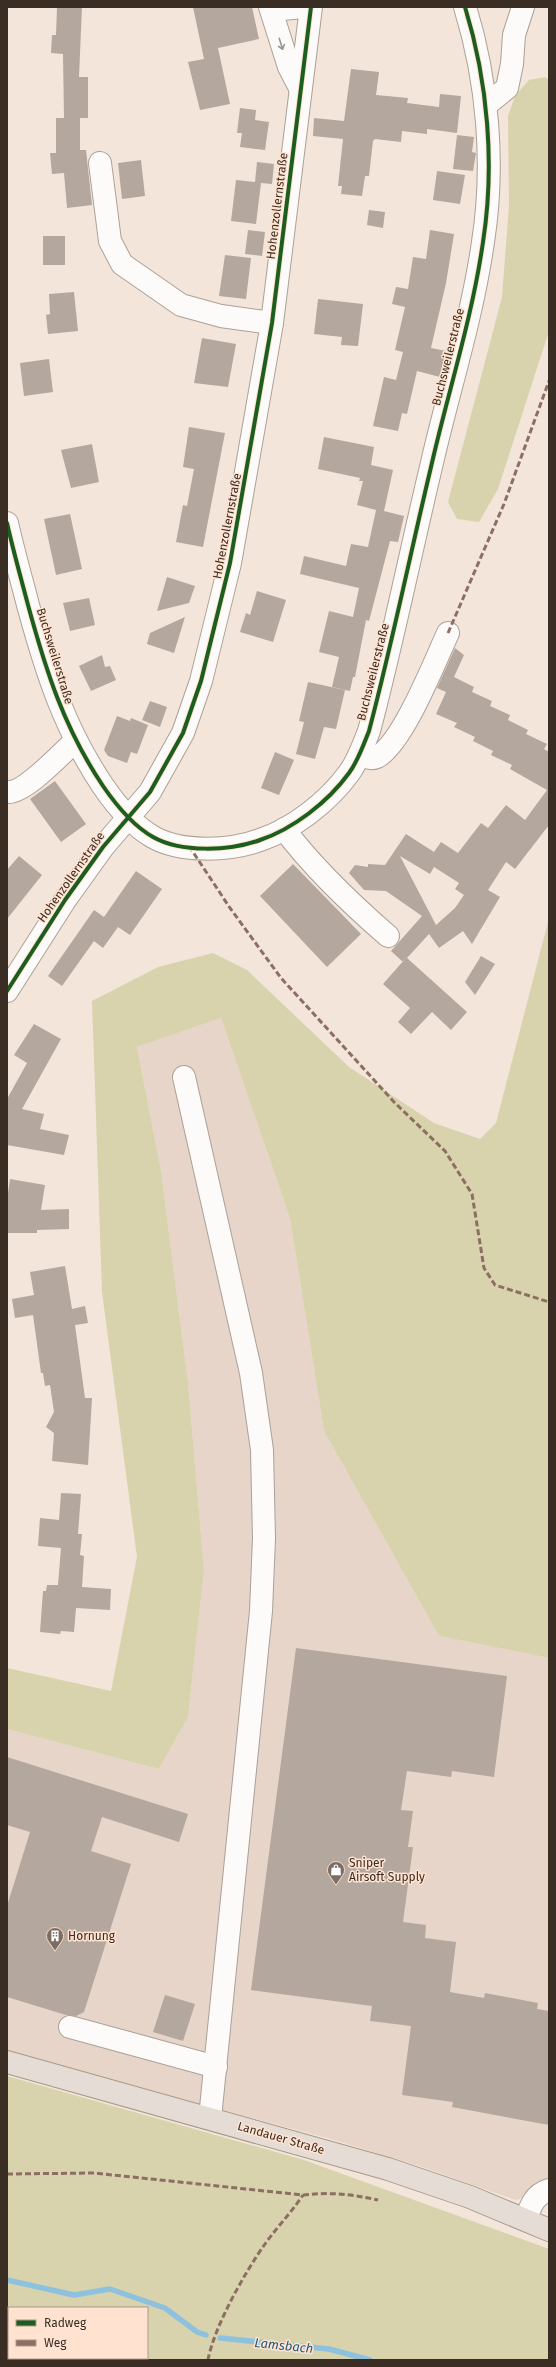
<svg xmlns="http://www.w3.org/2000/svg" width="556" height="2367" font-family="'Fira Sans',sans-serif">
<rect width="100%" height="100%" fill="#f4e5da"/>
<path fill="#e6d5c8" d="M221,1018L290,1218L324,1431L439,1636L549,1658V2187L516,2200L422,2167L331,2139L7,2053V1729L159,1769L188,1717L204,1569L188,1382L161,1171L137,1047Z"/>
<g fill="#d8d3ad" fill-rule="evenodd">
<path d="M545,77L549,80V331L498,489L479,522L457,519L448,502L502,297L509,206L508,116L515,96L529,80Z"/>
<path d="M549,918V1658L439,1636L324,1431L290,1218L221,1018L137,1047L161,1171L188,1382L204,1570L188,1717L159,1769L7,1729V1668L111,1691L137,1557L102,1292L92,1001L158,967L213,953L247,970L349,1067L434,1123L480,1139L496,1123Z"/>
<path d="M7,2076L304,2160L549,2249V2360H7ZM9,2308H147V2358H9Z"/>
</g>
<g fill="none" stroke-linecap="round" stroke-linejoin="round">
<g stroke="#8ec1de" stroke-width="5.5">
<path d="M7,2280L74,2295L110,2289L165,2308L197,2332L206,2335"/>
<path d="M220,2338L329,2349L370,2360"/>
</g>
</g>
<g fill="#b4a79e" fill-rule="evenodd">
<path d="M57,7H82L79,77H88V118H80V150H86L92,205L67,208L64,173L52,174L50,153H56V118H64L63,54L51,53L52,35H56Z"/>
<path d="M193,7H252L259,39L218,48L230,104L200,110L188,62L204,59Z"/>
<path d="M351,69L379,72L376,95L408,98L407,103L439,107L440,94L461,96L457,133L427,129V134L402,131L401,142L375,139L373,141L369,176H365L362,196L341,194L342,186H338L343,139L313,136L314,118L344,121Z"/>
<path d="M240,108L256,110L255,120L269,122L265,150L240,147L242,133H237Z"/>
<path d="M457,135L474,137L472,152L476,153L473,171L453,169Z"/>
<path d="M141,160L145,196L122,199L118,163Z"/>
<path d="M257,162L274,164L272,184L261,183L256,224L231,221L236,180L255,182Z"/>
<path d="M437,171L465,175L460,204L433,200Z"/>
<path d="M369,210L385,212L383,228L367,225Z"/>
<path d="M248,230L265,232L262,256L245,254Z"/>
<path d="M430,230L454,234L446,283L431,348L446,351L440,377L417,371L407,414L402,413L398,431L373,426L384,377L396,380L403,352L395,350L405,307L392,304L396,287L408,289L413,257L426,259Z"/>
<rect x="43" y="236" width="22" height="29"/>
<path d="M225,255L251,258L246,299L219,296Z"/>
<path d="M74,292L78,331L48,334L46,315L50,314L49,294Z"/>
<path d="M318,299L363,304L358,346L341,345L342,337L314,334Z"/>
<path d="M202,338L236,344L228,387L194,383Z"/>
<path d="M49,359L53,392L24,396L20,363Z"/>
<path d="M189,427L225,433L203,547L176,542L183,505L187,506L194,469L183,467Z"/>
<path d="M324,437L374,447L371,465L393,470L384,511L404,516L398,542L390,541L369,621L366,620L355,677H353L350,691L332,687L339,657L319,652L329,611L353,617L359,588L300,574L304,556L346,566L351,544L368,547L376,510L357,505L363,481H359L360,478L318,469Z"/>
<path d="M92,444L99,482L71,488L61,450Z"/>
<path d="M70,514L82,569L56,575L44,519Z"/>
<path d="M167,577L195,586L189,603L157,611Z"/>
<path d="M257,591L286,600L273,642L240,632L246,613L250,615Z"/>
<path d="M89,598L95,625L70,631L63,603Z"/>
<path d="M185,617L174,653L147,644L150,633Z"/>
<path d="M455,648L464,655L454,677L474,687L472,692L492,701L490,706L510,715L508,720L528,730L526,734L547,744L544,749L549,752V825L515,869L506,862L488,890L500,897L472,944L463,931L439,948L429,934L407,958L467,1012L451,1030L432,1012L411,1034L398,1022L410,1008L383,984L405,959L403,962L391,951L422,916L386,891L364,890L349,873L355,865L368,867V864L385,865L406,834L434,852L441,842L458,853L481,823L488,828L506,805L525,820L547,790L510,769L512,765L491,755L493,751L473,741L475,737L454,727L457,723L436,714L446,692L437,688ZM400,856L430,874L434,867L459,883L455,889L464,895L455,908L436,925Z"/>
<path d="M102,655L105,667L110,666L116,680L91,691L79,666Z"/>
<path d="M308,682L345,690L336,729L324,727L315,759L296,754L304,722L299,721Z"/>
<path d="M150,701L167,707L160,727L142,720Z"/>
<path d="M117,716L130,721L131,718L148,725L137,754L131,752L127,763L108,756L104,750Z"/>
<path d="M275,752L294,760L279,795L261,788Z"/>
<path d="M55,781L86,824L61,842L30,799Z"/>
<path d="M19,856L42,875L7,919V870Z"/>
<path d="M293,864L361,934L327,967L260,896Z"/>
<path d="M136,871L162,889L130,935L118,927L103,948L94,941L62,986L48,976L94,910L104,917Z"/>
<path d="M481,956L495,964L475,995L465,982Z"/>
<path d="M34,1024L61,1039L22,1109L44,1114L40,1129L69,1135L64,1155L7,1145V1099L27,1063L14,1055Z"/>
<path d="M10,1179L45,1185L41,1210L69,1209V1229L37,1230V1233H7V1200Z"/>
<path d="M65,1266L72,1309L85,1306L88,1323L75,1325L85,1398H92L88,1465L52,1461L54,1433L46,1427L54,1412L50,1385L45,1386L43,1373H41L33,1315L15,1318L12,1299L34,1295L30,1272Z"/>
<path d="M61,1493L81,1494L78,1534H82L80,1555L84,1556L82,1587L111,1589L110,1610L76,1608L74,1632L61,1631L60,1634L40,1632L43,1591H46L47,1585H58L61,1548L38,1546L40,1518L59,1520Z"/>
<path d="M296,1648L507,1676L494,1777L452,1771L451,1777L407,1771L401,1810L413,1811L408,1847H413L403,1922L426,1925L425,1938L456,1942L450,1992L484,1998L485,1993L538,2003L537,2009L549,2011V2125L452,2107L453,2102L402,2095L411,2026L370,2021L372,2006L251,1990Z"/>
<path d="M7,1757L188,1814L179,1842L102,1817L91,1851L131,1864L84,2012L76,2016L66,2015L7,1997V1906L30,1832L7,1825Z"/>
<path d="M165,1995L195,2004L183,2041L153,2032Z"/>
</g>
<g fill="none" stroke-linecap="round" stroke-linejoin="round">
<defs>
<g id="minor">
<path d="M270,7L289,67L300,88"/>
<path d="M273,7L282,9L304,7"/>
<path d="M486,105L507,88L512,64L514,35L523,7"/>
<path d="M100,163L110,241L122,264L181,305L221,316L272,323"/>
<path d="M7,523C13,550 21,578 28,605C46,671 64,728 103,786C116,805 132,825 153,837C181,853 230,851 260,840C293,829 328,802 349,773C358,761 363,746 369,731C392,644 410,555 431,467C448,392 472,319 483,242C495,165 488,82 465,7"/>
<path d="M360,754C366,757 371,760 377,757C403,743 435,661 448,633"/>
<path d="M7,792C24,794 62,753 75,741"/>
<path d="M284,829C314,869 350,903 388,936"/>
<path d="M7,991L65,900L103,847L150,792L183,733L201,681L230,563L272,323L311,7"/>
<path d="M184,1077L251,1373L262,1450L264,1538L261,1611L210,2118"/>
<path d="M70,2027L216,2067"/>
<path d="M526,2219C531,2205 534,2195 549,2190"/>
</g>
<path id="major" d="M7,2062L388,2169L470,2197L549,2230"/>
</defs>
<use href="#minor" stroke="#aca097" stroke-width="24"/>
<use href="#major" stroke="#a89886" stroke-width="24"/>
<use href="#minor" stroke="#fdfbf9" stroke-width="22"/>
<use href="#major" stroke="#e5ddd5" stroke-width="22"/>
<g stroke="#8d6e63" stroke-width="3" stroke-dasharray="6 3" stroke-linecap="butt">
<path d="M448,633L504,504L549,381"/>
<path d="M189,846L230,908L281,978L395,1103L445,1151L472,1194L484,1268L495,1285L549,1302"/>
<path d="M7,2174L94,2173L303,2195C329,2192 351,2194 378,2200"/>
<path d="M7,2319H9"/>
<path d="M113,2358L117,2360"/>
<path d="M208,2360C214,2327 245,2272 265,2244C277,2227 291,2213 303,2195"/>
</g>
<defs>
<g id="cycleway">
<path d="M7,523C13,550 21,578 28,605C46,671 64,728 103,786C116,805 132,825 153,837C181,853 230,851 260,840C293,829 328,802 349,773C358,761 363,746 369,731C392,644 410,555 431,467C448,392 472,319 483,242C495,165 488,82 465,7"/>
<path d="M7,991L65,900L103,847L150,792L183,733L201,681L230,563L272,323L311,7"/>
</g>
</defs>
<use href="#cycleway" stroke="#ffe3d0" stroke-width="6"/>
<use href="#cycleway" stroke="#1b5e20" stroke-width="4"/>
</g>
<defs><path id="oneway-shaft" d="M-6 0H5M1.5-3L5.5 0L1.5 3" fill="none" stroke-width="1.6" stroke-linecap="round" stroke-linejoin="round"/></defs>
<use stroke="#9c948e" href="#oneway-shaft" transform="translate(281 44) rotate(73)"/>
<defs>
<symbol id="shop-pin" viewBox="-11 -11 22 30"><path d="M0 17L-7.5 6A9.5 9.5 0 1 1 7.5 6Z" fill="#7b6d64" stroke="#ffe3d0"/><path d="M-5-2.5h2.3a2.7 3.5 0 0 1 5.4 0H5L5.5 6h-11ZM-1.5-2.5h3a1.5 2.3 0 0 0-3 0Z" fill="#fff"/></symbol>
<symbol id="building-pin" viewBox="-11 -11 22 30"><path d="M0 17L-7.5 6A9.5 9.5 0 1 1 7.5 6Z" fill="#7b6d64" stroke="#ffe3d0"/><path d="M-4-6H4V6H1V3H-1V6H-4ZM-2.5-4.3h1.7v1.8h-1.7ZM.8-4.3h1.7v1.8H.8ZM-2.5-1h1.7V.8h-1.7ZM.8-1h1.7V.8H.8Z" fill="#fff"/></symbol>
</defs>
<g fill-rule="evenodd">
<use href="#shop-pin" x="326" y="1860" width="20" height="27"/>
<use href="#building-pin" x="45" y="1926" width="20" height="27"/>
</g>
<g text-anchor="middle" stroke-width="3" stroke-linejoin="round" paint-order="stroke">
<g font-size="12" fill="#3a2d24" stroke="#ffe3d0">
<text transform="translate(277 206) rotate(-83)" y="4">Hohenzollernstraße</text>
<text transform="translate(448 357) rotate(-76)" y="4">Buchsweilerstraße</text>
<text transform="translate(227 526) rotate(-79)" y="4">Hohenzollernstraße</text>
<text transform="translate(55 656) rotate(73)" y="4">Buchsweilerstraße</text>
<text transform="translate(373 672) rotate(-76)" y="4">Buchsweilerstraße</text>
<text transform="translate(71 877) rotate(-55)" y="4">Hohenzollernstraße</text>
<text transform="translate(281 2138) rotate(16)" y="4">Landauer Straße</text>
</g>
<g font-size="12" fill="#3a2d24" stroke="#ffe3d0" text-anchor="start">
<text x="349" y="1867">Sniper<tspan x="349" dy="14">Airsoft Supply</tspan></text>
<text x="68" y="1940">Hornung</text>
</g>
<g font-size="13" font-style="italic" fill="#215c7c" stroke="#ffe3d0">
<text transform="translate(284 2345) rotate(6)" y="5">Lamsbach</text>
</g>
</g>
<rect width="556" height="2367" fill="none" stroke="#3a2d24" stroke-width="16"/>
<rect x="8" y="2307" width="140" height="52" fill="#ffe3d0" stroke="#b09a8b"/>
<rect x="16" y="2320" width="20" height="6" fill="#1b5e20" stroke="#b09a8b"/>
<text x="44" y="2327" font-size="12" fill="#3a2d24">Radweg</text>
<rect x="16" y="2340" width="20" height="6" fill="#8d6e63" stroke="#b09a8b"/>
<text x="44" y="2347" font-size="12" fill="#3a2d24">Weg</text>
</svg>
